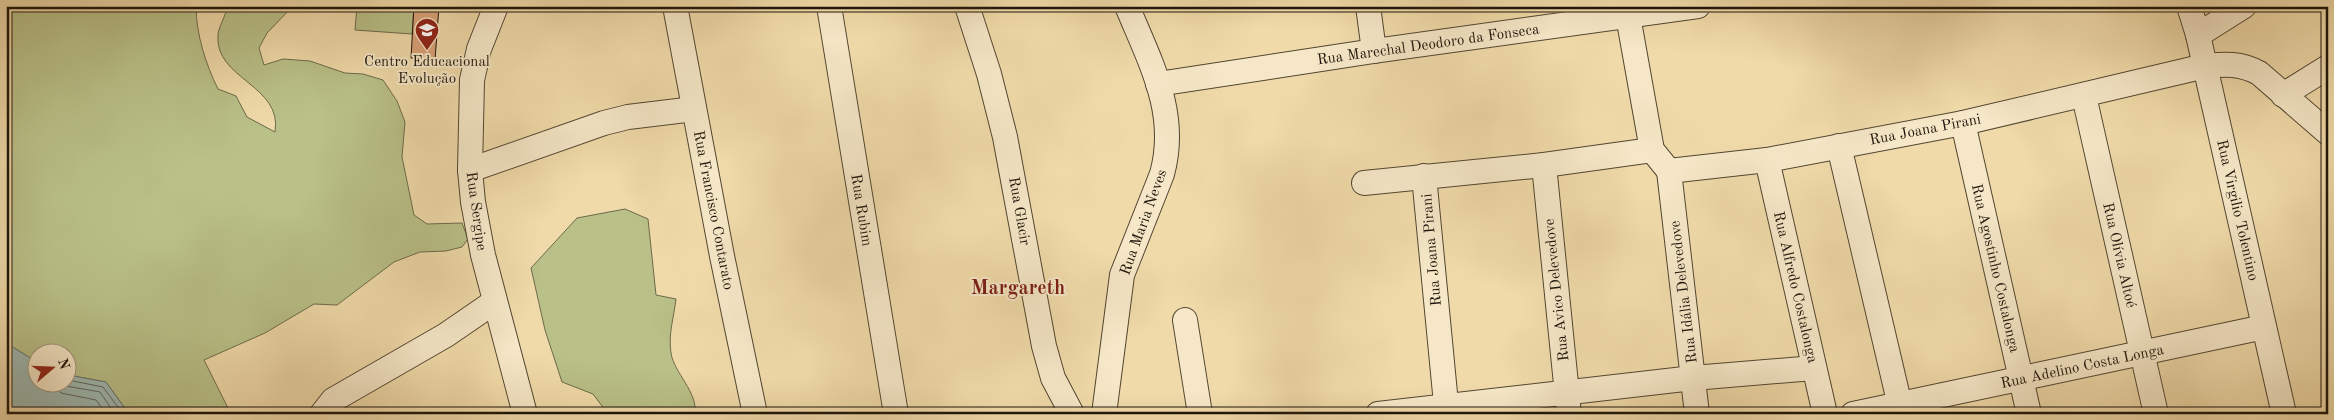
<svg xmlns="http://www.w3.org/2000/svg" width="2334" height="420" font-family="'Old Standard TT',serif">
<rect width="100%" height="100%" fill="#f0daa9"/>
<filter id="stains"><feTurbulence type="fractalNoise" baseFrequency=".004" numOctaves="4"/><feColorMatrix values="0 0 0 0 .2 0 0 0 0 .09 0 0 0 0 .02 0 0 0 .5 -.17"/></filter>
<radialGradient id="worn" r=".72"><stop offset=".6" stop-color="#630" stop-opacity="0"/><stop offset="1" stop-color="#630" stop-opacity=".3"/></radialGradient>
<g fill="#b9c088" stroke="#6c6a4a">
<path d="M6,6H196C196,34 206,65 218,89L236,96L247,117L275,132C283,85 214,79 218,35C218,29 226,14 228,6H293L267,33L259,48L264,65L283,59L310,61L345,73L363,74L383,80L397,101L405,122L402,157L414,215L427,224L462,223L468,239L462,247L446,251L420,252L394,262L337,305L314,304L265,333L204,360L231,414H129L106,382L68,375V352H38L37,362L6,343Z"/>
<path d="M357,6H414L412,34L355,30Z"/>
<path d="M625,209L648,219L656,295L676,299C674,317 668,334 671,353C674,373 698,392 695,414H608L593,394L562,382L545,330L531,268L577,218Z"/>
</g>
<path fill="#9db8b1" stroke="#6a776f" d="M6,343L37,362L38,382H68V375L106,382L129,414H6Z"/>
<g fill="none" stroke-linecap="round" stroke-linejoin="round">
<g stroke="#5e665e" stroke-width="1">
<path d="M68,380L103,387L123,414"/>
<path d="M51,382L61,393L96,400L106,414"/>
<path d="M60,382L66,386L100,392L115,414"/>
</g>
</g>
<path fill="#daa279" stroke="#1e150b" d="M414,6H439L435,60L411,58Z"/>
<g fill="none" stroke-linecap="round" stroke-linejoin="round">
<defs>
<g id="minor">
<path d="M496,6L479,49L472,80L470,170L473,202L483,255L525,414"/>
<path d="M675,6L722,256L755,414"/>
<path d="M829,6L896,414"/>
<path d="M967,6L989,74L1005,137L1044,346L1053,378L1072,414"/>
<path d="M1368,6L1374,51"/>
<path d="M2189,6L2198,35L2284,414"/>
<path d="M1628,16L1652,150L1669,171L1767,160L1963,123L2205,66C2226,64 2240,63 2259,73L2328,133"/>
<path d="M2198,35L2244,6"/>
<path d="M1158,84L1374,51L1698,6"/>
<path d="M2283,95L2328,67"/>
<path d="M2084,96L2156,414"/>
<path d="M1963,123L2029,414"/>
<path d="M1839,146L1902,414"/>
<path d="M1767,160L1825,414"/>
<path d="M1544,165L1569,414"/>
<path d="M470,170L604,123L628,117L694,109"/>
<path d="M1669,171L1697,414"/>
<path d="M1424,176L1447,414"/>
<path d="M1364,183L1544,165L1652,150"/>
<path d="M1185,320L1200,414"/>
<path d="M322,414L333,400L446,335L494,302"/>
<path d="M1104,414L1122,275L1162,174C1179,113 1150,62 1127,6"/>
<path d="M1378,414L1693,378L1814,368"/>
<path d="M1853,414L2264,327"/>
</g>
</defs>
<use href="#minor" stroke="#524632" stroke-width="26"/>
<use href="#minor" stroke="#f5e7c7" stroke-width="24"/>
</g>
<defs>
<symbol id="school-pin" viewBox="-11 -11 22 30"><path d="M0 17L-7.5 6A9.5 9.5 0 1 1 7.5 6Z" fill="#8f2418" stroke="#f5e7c7"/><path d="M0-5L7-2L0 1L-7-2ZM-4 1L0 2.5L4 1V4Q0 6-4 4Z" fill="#fff"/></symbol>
</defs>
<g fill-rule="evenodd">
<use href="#school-pin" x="413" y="16" width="28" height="38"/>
</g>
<g text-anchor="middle" stroke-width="4" stroke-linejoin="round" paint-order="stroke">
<g font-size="15" fill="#1e150b" stroke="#f5e7c7">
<text transform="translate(1428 44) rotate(-8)" y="5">Rua Marechal Deodoro da Fonseca</text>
<text transform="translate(1925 129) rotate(-11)" y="5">Rua Joana Pirani</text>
<text transform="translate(714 210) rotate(79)" y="5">Rua Francisco Contarato</text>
<text transform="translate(862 210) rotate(81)" y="5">Rua Rubim</text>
<text transform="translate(2238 210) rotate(77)" y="5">Rua Virgilio Tolentino</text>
<text transform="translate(477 211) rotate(82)" y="5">Rua Sergipe</text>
<text transform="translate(1020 211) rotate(80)" y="5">Rua Glacir</text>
<text transform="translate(1143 222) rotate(-70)" y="5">Rua Maria Neves</text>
<text transform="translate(1431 250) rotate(-95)" y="5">Rua Joana Pirani</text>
<text transform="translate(2120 255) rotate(77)" y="5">Rua Olívia Altoé</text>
<text transform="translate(1996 268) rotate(77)" y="5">Rua Agostinho Costalonga</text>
<text transform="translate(1796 287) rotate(77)" y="5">Rua Alfredo Costalonga</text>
<text transform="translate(1556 290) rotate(-96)" y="5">Rua Avico Delevedove</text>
<text transform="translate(1683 292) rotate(-97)" y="5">Rua Idália Delevedove</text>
<text transform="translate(2082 366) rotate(-12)" y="5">Rua Adelino Costa Longa</text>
</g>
<g font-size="15" fill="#1e150b" stroke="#f5e7c7">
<text x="427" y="66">Centro Educacional<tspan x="427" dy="17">Evolução</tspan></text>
</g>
<g font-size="20" font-weight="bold" fill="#7a1f14" stroke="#f5e7c7">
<text x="1018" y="294">Margareth</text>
</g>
</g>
<rect width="2334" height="420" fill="none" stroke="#f0daa9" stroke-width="25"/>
<rect x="8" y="8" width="2319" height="405" fill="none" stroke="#1e150b" stroke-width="2.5"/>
<rect x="12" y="12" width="2309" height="395" fill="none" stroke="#1e150b"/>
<g transform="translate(52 368) rotate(71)"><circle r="24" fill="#f5e7c7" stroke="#9f937c"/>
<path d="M0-4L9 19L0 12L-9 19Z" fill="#8f2418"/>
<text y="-8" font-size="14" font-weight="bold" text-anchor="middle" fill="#1e150b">N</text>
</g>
<rect width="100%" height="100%" filter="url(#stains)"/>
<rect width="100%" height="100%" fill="url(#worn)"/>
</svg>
